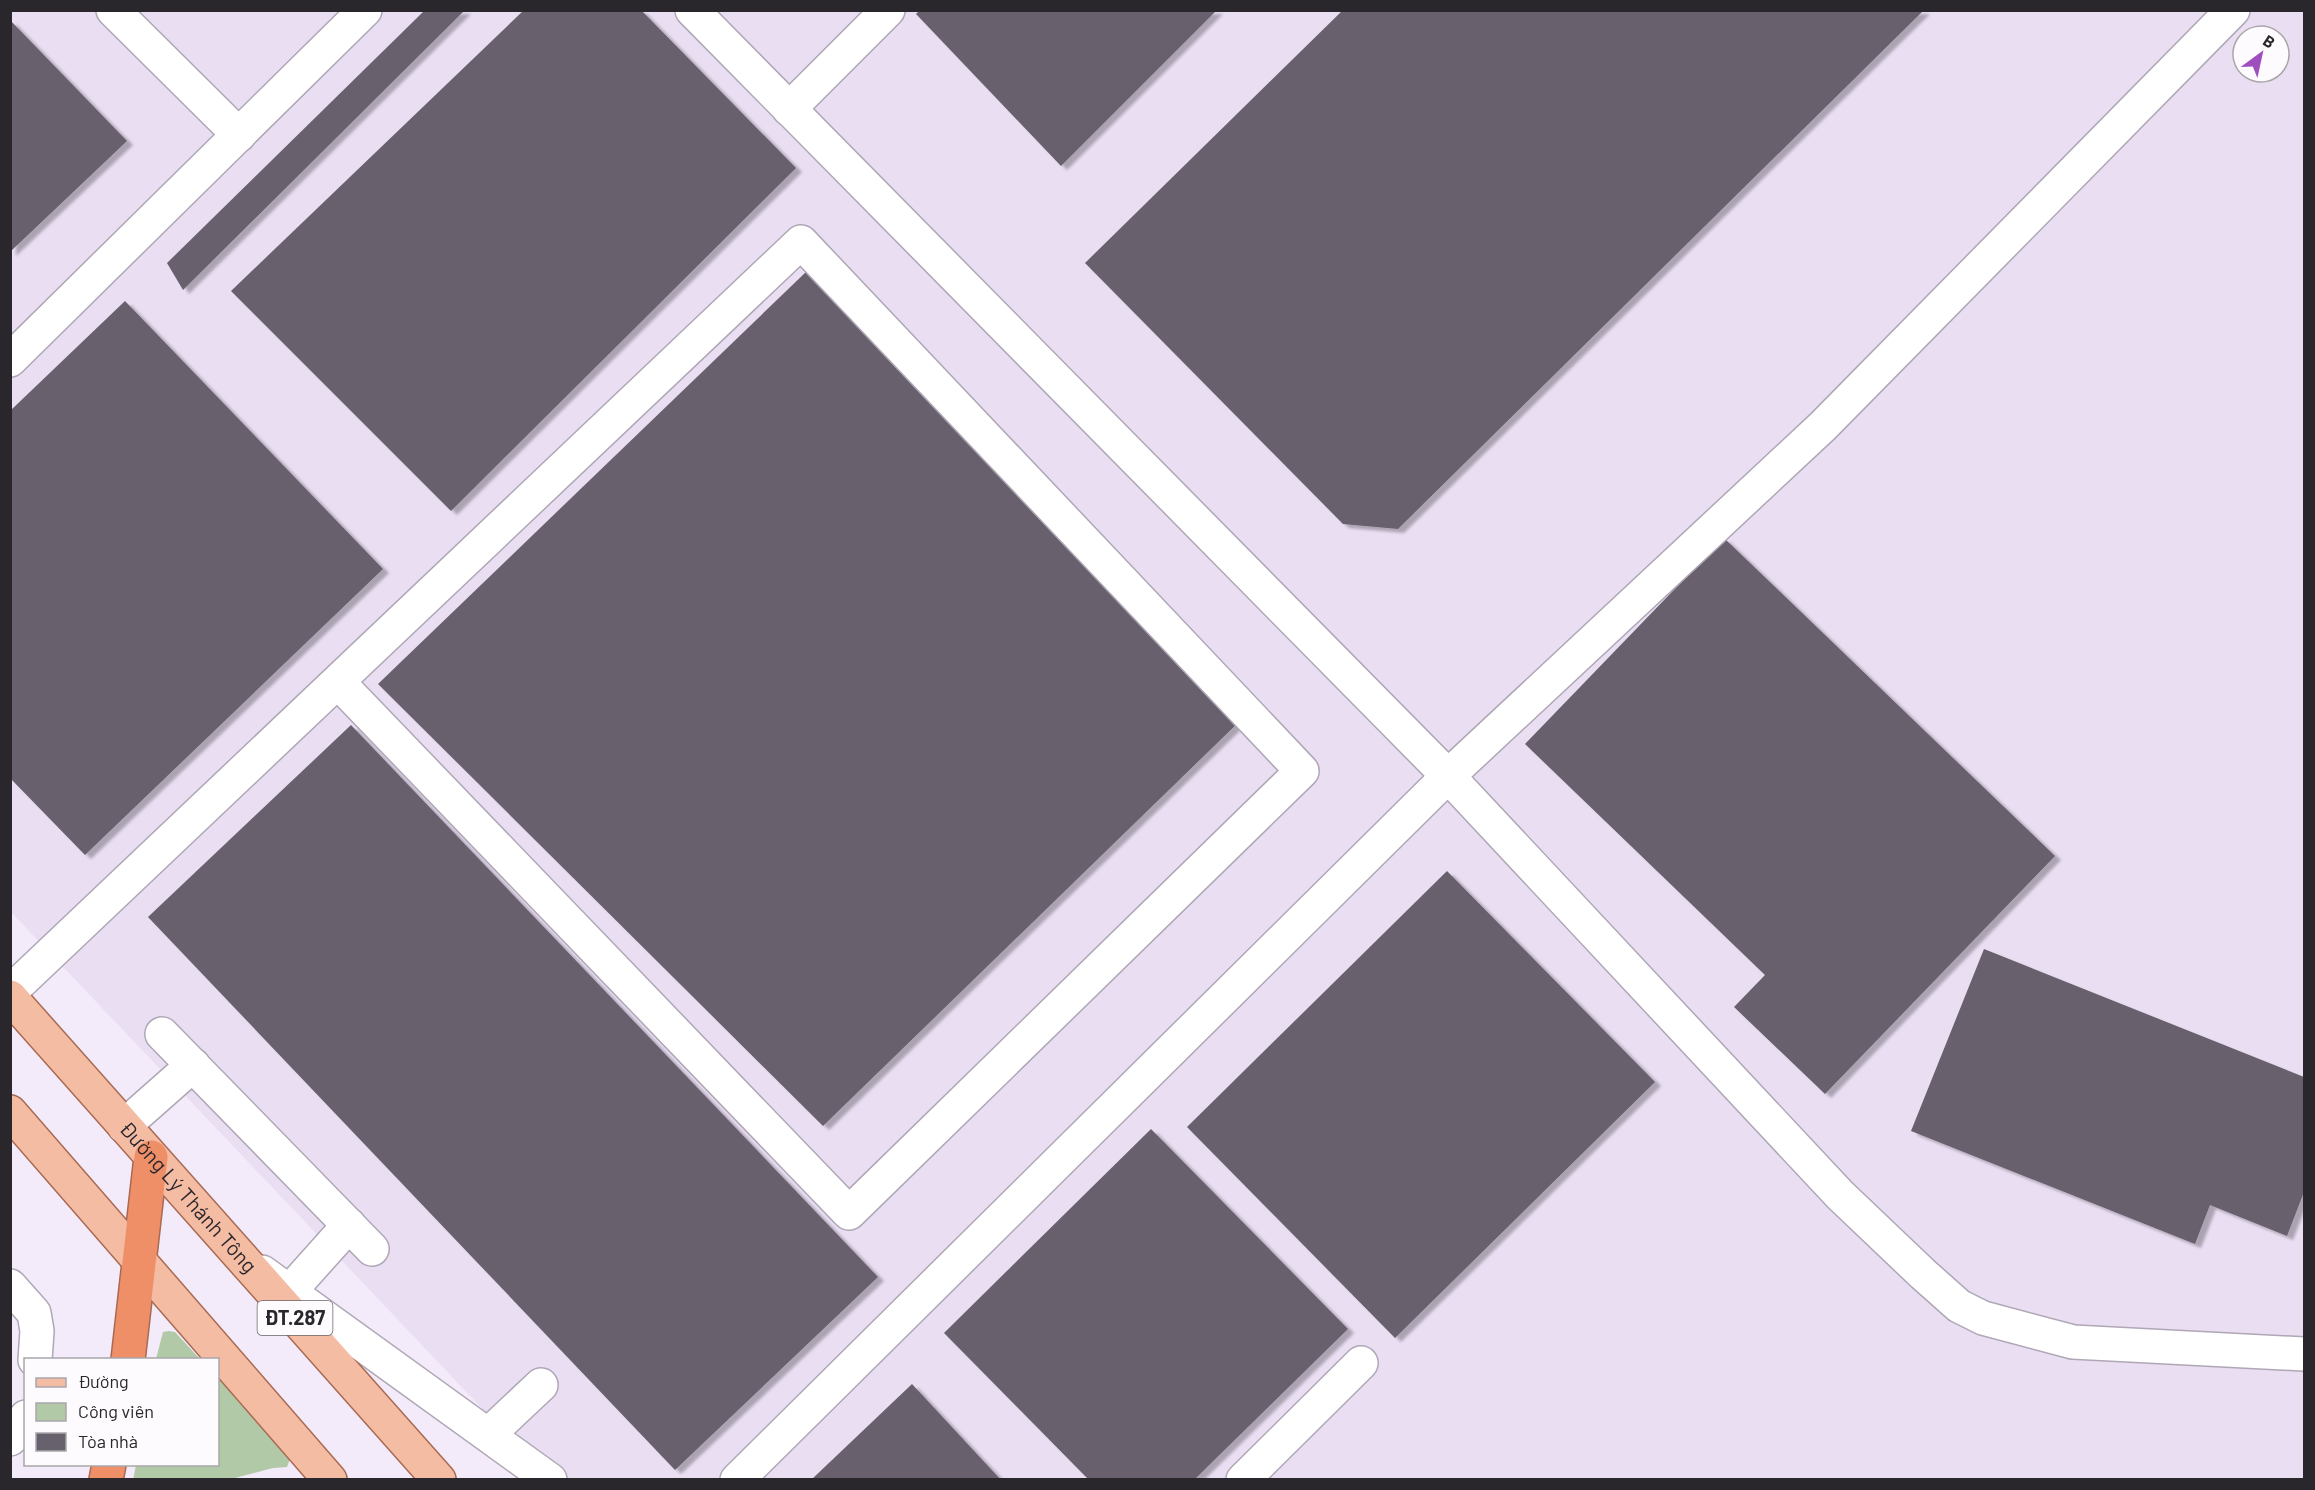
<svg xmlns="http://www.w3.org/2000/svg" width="2315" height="1490" font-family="Barlow,sans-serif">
<defs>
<filter id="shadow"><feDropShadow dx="6" dy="4" stdDeviation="1.5" flood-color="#0004"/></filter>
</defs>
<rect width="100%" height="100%" fill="#f3ebfa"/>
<path fill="#eadef3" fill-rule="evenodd" d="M11,11H2304V1479H549L11,912ZM2243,36H2279V72H2243Z"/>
<g fill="#b2c9a7">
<path d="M169,1331L175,1332L200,1359H156L163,1332Z"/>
<path d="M218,1378L288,1454L290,1459L287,1467L273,1468L231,1479L133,1480L136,1465L218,1464Z"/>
</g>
<g fill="#67606d" filter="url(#shadow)">
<path d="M425,10H465L183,290L167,263Z"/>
<path d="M524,10H641L796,168L451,511L231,291Z"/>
<path d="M920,10H1217L1061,166L916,14Z"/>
<path d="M1343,10H1924L1398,529L1343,524L1085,263Z"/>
<path d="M10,20L127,141L10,252Z"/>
<path d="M807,271L1243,718L823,1126L378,684Z"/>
<path d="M125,301L383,569L85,855L10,778V411Z"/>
<path d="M1724,538L2055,856L1825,1094L1734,1007L1765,975L1525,744Z"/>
<path d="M351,725L878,1277L675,1470L148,917Z"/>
<path d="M1447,871L1655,1082L1395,1338L1187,1127Z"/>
<path d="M1984,949L2304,1077V1192L2287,1236L2210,1205L2195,1244L1911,1131Z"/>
<path d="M1151,1129L1348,1329L1194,1480H1089L944,1333Z"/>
<path d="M912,1384L1001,1480H811Z"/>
</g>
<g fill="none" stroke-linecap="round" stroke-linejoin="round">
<defs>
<g id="minor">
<path d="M113,10L239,135"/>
<path d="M692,10L1448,776L1840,1195L1923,1274L1959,1306L1983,1318L2073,1342L2304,1354"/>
<path d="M789,109L888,10"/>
<path d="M10,360L365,10"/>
<path d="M10,992L801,242L1302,771L849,1213L338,682"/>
<path d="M162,1034L372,1249"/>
<path d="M124,1126L193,1065"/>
<path d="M262,1272L550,1480"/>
<path d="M10,1286L34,1313L37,1331L35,1360"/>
<path d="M290,1291L349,1225"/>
<path d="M489,1434L541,1385"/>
<path d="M10,1439L24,1426L26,1417"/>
<path d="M737,1480L1448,776L1823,426L2233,10"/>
<path d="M1243,1480L1361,1363"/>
</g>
<g id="major">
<path id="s1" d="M10,997L439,1480"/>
<path d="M10,1112L330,1480"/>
</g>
<g id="highway">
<path d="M128,1360L151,1157"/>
<path d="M106,1480L109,1464"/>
</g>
</defs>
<use href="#minor" stroke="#afa7b5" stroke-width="36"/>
<use href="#major" stroke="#a96a53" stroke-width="36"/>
<use href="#highway" stroke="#a96a53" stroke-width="36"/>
<use href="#minor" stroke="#fff" stroke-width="33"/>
<use href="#major" stroke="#f5bca4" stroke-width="33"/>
<use href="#highway" stroke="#ee8f68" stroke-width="33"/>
</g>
<g text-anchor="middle" stroke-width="6" stroke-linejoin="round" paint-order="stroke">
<rect fill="#fdfbfe" stroke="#69666b" stroke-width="1.5" x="257.5" y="1301" width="75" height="34" rx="4.5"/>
<g font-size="20" font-weight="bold" fill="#29262c">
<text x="295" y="1325">ĐT.287</text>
</g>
<g font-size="21" fill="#29262c" stroke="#fdfbfe">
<text dy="7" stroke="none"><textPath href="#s1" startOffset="268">Đường Lý Thánh Tông</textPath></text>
</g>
</g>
<rect width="2315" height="1490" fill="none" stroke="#29262c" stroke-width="24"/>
<rect x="24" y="1358" width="195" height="108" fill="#fdfbfe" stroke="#a8a6aa" stroke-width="1.5"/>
<rect x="36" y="1378" width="30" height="9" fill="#f5bca4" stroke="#a8a6aa" stroke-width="1.5"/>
<text x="78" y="1388" font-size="18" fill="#29262c">Đường</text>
<rect x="36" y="1403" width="30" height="18" fill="#b2c9a7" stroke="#a8a6aa" stroke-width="1.5"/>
<text x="78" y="1418" font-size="18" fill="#29262c">Công viên</text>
<rect x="36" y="1433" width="30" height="18" fill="#67606d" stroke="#a8a6aa" stroke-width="1.5"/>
<text x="78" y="1448" font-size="18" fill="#29262c">Tòa nhà</text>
<g transform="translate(2261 54) rotate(33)"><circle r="28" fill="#fdfbfe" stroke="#a8a6aa" stroke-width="1.5"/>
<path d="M0-4.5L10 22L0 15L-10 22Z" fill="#9f4ebe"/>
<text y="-9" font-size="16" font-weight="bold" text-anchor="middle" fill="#29262c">B</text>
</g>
</svg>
